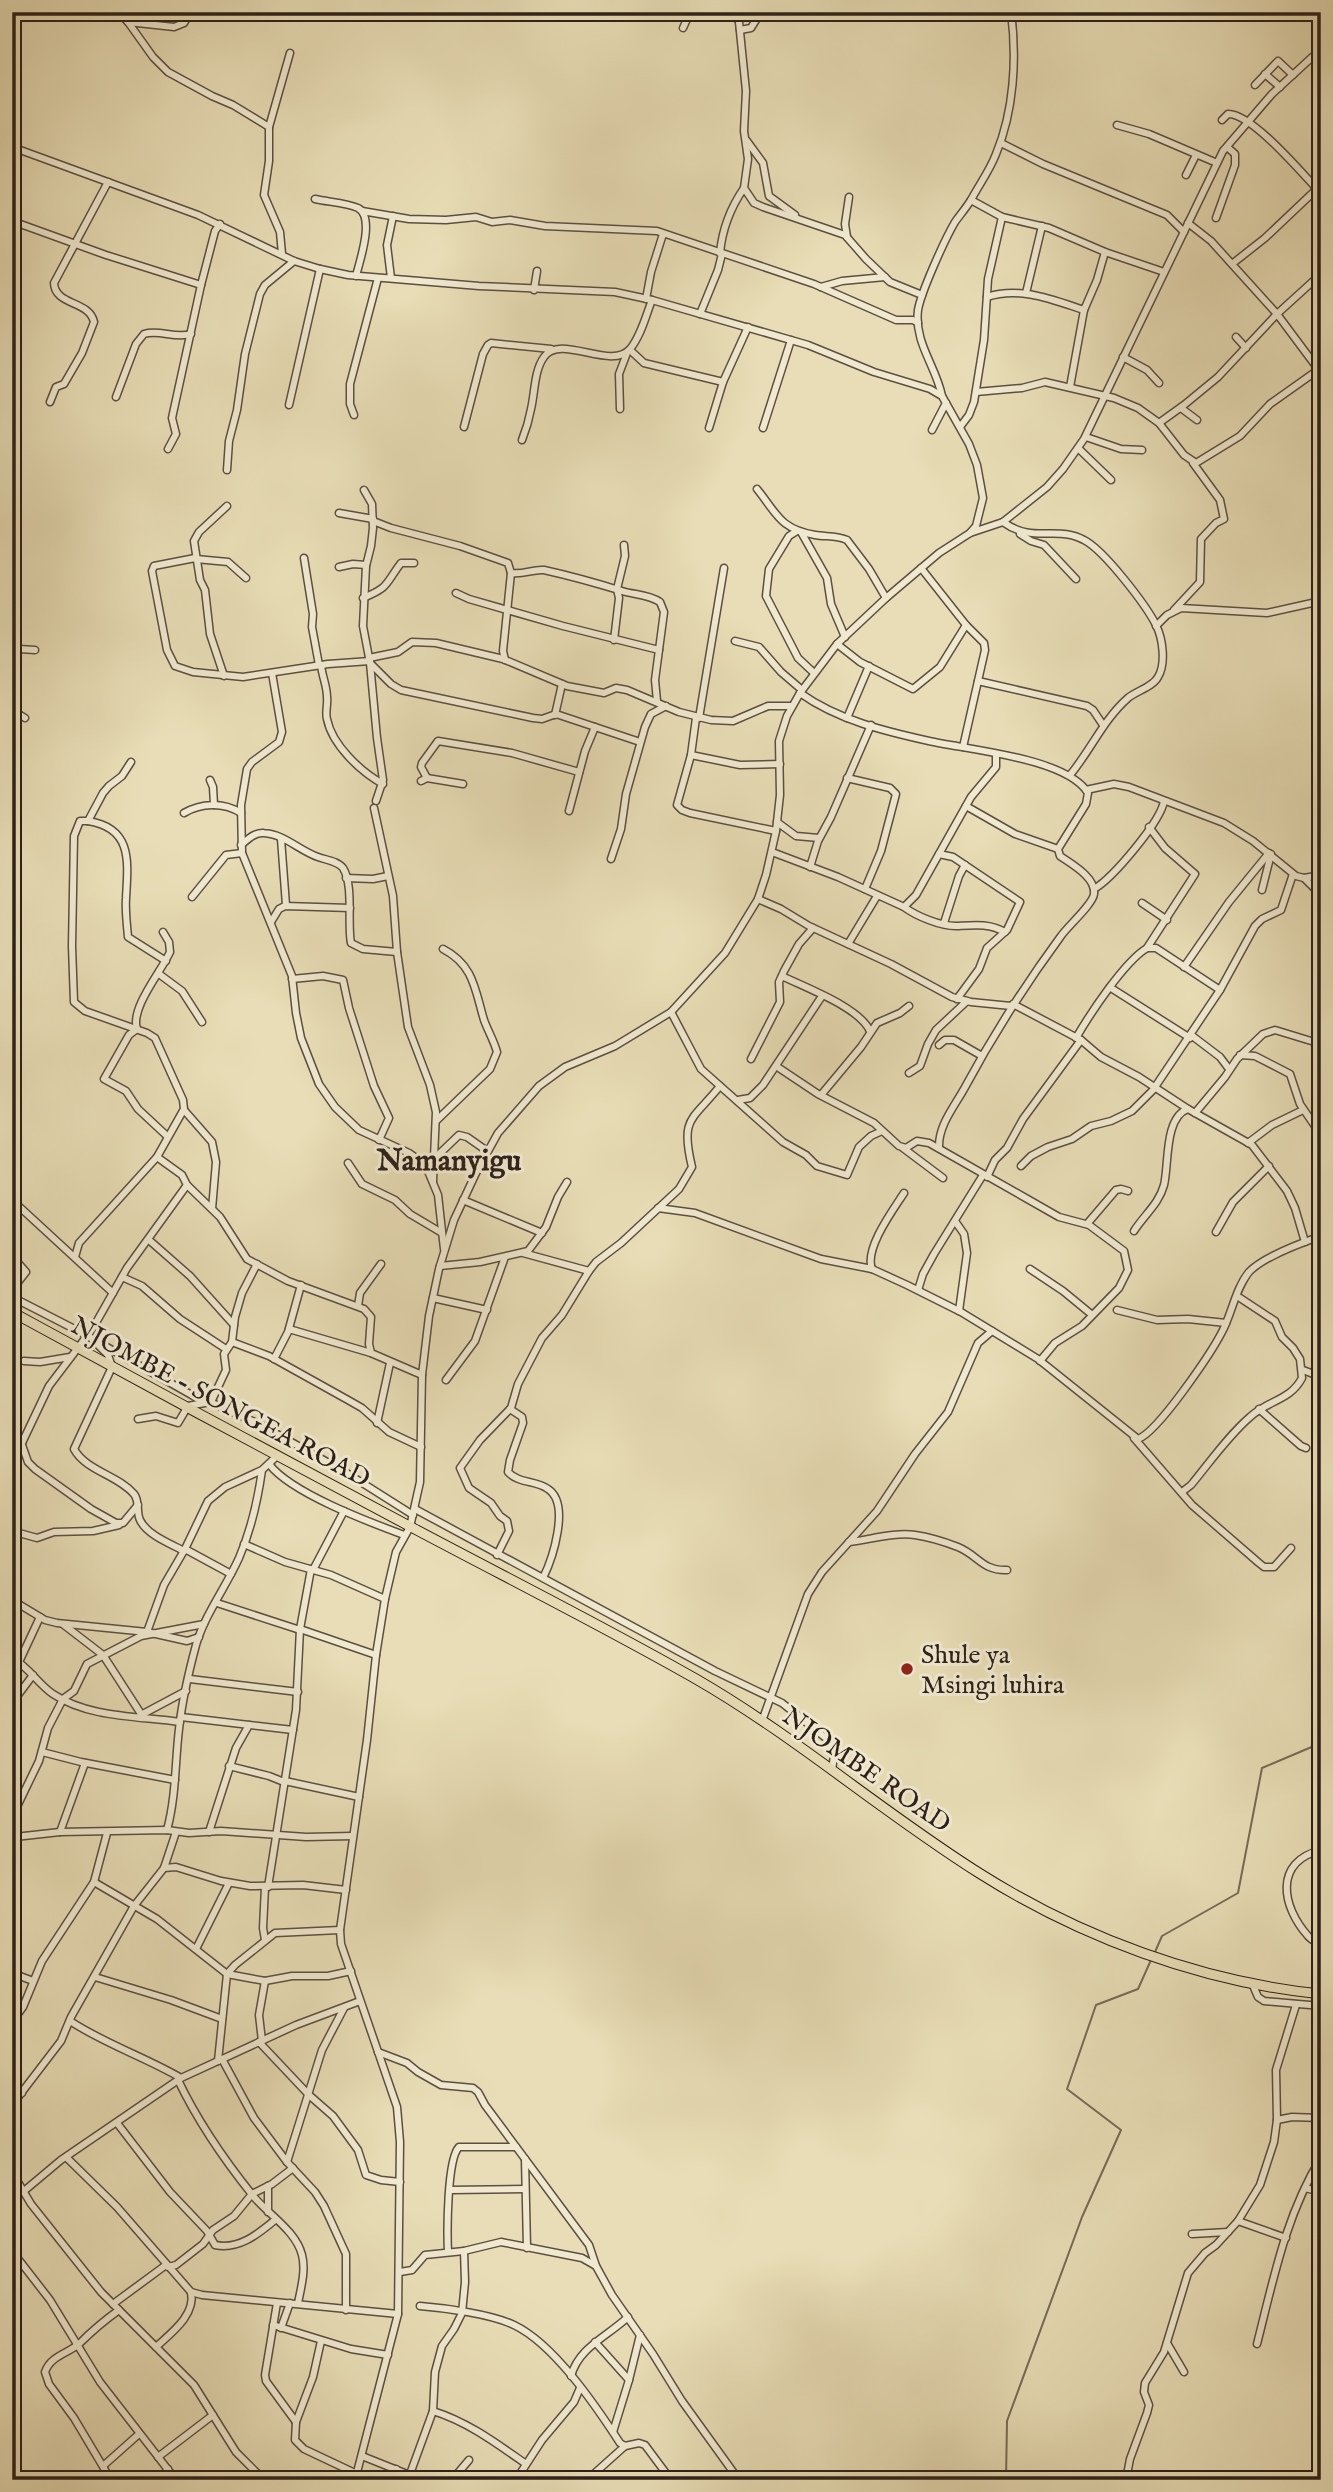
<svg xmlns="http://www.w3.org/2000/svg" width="1333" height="2492" font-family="'IM FELL English',serif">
<rect width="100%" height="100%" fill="#e8ddb6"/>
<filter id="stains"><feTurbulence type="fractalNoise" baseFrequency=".00286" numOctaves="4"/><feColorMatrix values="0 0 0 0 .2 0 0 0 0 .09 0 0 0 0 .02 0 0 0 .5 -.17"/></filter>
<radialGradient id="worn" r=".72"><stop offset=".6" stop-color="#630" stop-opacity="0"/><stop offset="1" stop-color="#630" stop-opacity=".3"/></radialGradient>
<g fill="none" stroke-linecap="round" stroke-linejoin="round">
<g stroke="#776b58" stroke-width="2">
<path d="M1155,1952L1162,1936L1238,1893L1262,1768L1321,1743"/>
<path d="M1006,2480L1007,2421L1082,2217L1121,2130L1067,2089L1096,2005L1138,1989L1151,1960"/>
</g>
<defs>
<g id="minor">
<path d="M118,12L128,22L174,27L184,23L190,12"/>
<path d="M719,12L734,16L738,20"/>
<path d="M738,12L746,91L744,131L748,159L744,188L754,203L763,207L845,235L866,259L890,282L922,295"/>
<path d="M128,22L153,57L168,72L212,96L233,105L269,127"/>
<path d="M683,28L688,17L694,12"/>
<path d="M740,30L751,28L761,12"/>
<path d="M1265,74L1280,87"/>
<path d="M1255,85L1278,61L1293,75"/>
<path d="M1222,120L1228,114C1251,113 1300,171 1317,189"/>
<path d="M1117,125L1149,134L1217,163"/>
<path d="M747,141L763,163L769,196L795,215"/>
<path d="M1001,143L1043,164L1167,215L1184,232"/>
<path d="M12,147L198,215L294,261L320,269L348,275L479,286L615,292L652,300L808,345L874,372L930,389L942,396L969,444L977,465L983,498L976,526L970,533"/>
<path d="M1186,175L1196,155"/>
<path d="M315,199C329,202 347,203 358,208C375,217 360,260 356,276"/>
<path d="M971,200L1002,217L1049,228L1105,252L1164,272"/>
<path d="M362,211L409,219L446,220L476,217L492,222L510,220L545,226L657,231L814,284L896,320H913L918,323"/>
<path d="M1216,218L1235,165V154L1227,147"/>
<path d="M12,221L106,255L201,285"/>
<path d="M1188,223L1211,241L1277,314L1321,373"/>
<path d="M847,237L845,224L849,197"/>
<path d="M720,253C722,231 731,207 744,188"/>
<path d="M282,254L280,232L264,195L269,161V127L290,53"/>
<path d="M1232,264L1265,238L1321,185"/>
<path d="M391,278L387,245L393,216"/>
<path d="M821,287L842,281L885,277"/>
<path d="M534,290L537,271"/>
<path d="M1026,293L1042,226"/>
<path d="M987,297C1020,286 1053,300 1084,310"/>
<path d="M646,299L651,272L663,234"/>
<path d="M700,314L718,270L722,254"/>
<path d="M1236,337L1246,348"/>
<path d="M630,350L644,363L723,382"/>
<path d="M1123,357L1147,370L1159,383"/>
<path d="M1070,387L1084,310L1097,280L1105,252"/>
<path d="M976,392L1022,388L1045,382L1114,398L1138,408L1159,423L1184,455L1196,463L1240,436L1270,404L1318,370"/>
<path d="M942,396C936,366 914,343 918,310C921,292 945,239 955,222C960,215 966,208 971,200C979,185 990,170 996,154C1014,111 1017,58 1011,12"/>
<path d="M116,397L136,344L144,334C159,329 175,339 191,334"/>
<path d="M50,402L56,387L64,384L82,353L94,322C89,300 55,306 54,283L108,182"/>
<path d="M289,405L320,269"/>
<path d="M1181,408L1197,420"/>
<path d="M620,409L619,374L627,353"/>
<path d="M354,415L350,404V384L378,278"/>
<path d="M1159,423L1184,405L1218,377L1277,314L1321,274"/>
<path d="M464,427L483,354L488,345L491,343L551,349"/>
<path d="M960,427L969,415L974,402L984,340L988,279L1002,217"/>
<path d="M709,428L723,382L748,327"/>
<path d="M763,428L791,340"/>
<path d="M932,430L946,403"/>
<path d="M1086,437L1121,449L1142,450"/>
<path d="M522,440C526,430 529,420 531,409C535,392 534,371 544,357C560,333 611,371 630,349C641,336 646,315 652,300"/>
<path d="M1078,448L1111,480"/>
<path d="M168,449L176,434L172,418L201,285L215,231L220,224"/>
<path d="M227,470L229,441L237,410L245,354L260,294L265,285L294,261"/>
<path d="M757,489C777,514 780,529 815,535C825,537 837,535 847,540L869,569L886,598"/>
<path d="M364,490L372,504L373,528L371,546L366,566L363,626L370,663L377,738L383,780L376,801"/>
<path d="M339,513L373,519"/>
<path d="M373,521L391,528L460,546L508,563L511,573L503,651L505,660"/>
<path d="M1003,522C1033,544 1058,525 1084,540C1104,550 1146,605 1156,625C1163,639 1166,664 1158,677C1153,687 1136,691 1128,698C1103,720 1091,750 1070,775"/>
<path d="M797,531L789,536L769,569L766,596L798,658L814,673"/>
<path d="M801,532L827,578L831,604L845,637"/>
<path d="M1020,534L1031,541L1044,545L1076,579"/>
<path d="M195,558L154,566L152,571L167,650L175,666L193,672L243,677L328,664L370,661"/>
<path d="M304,558L313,614L312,627L319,665"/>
<path d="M196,559L228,562L246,578"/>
<path d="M339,567L353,564L366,565"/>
<path d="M921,568L966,625L984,643L985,650L963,747"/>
<path d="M511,573C524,575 532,569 544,570C571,576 596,583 622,591C635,595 648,594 660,602L664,612L655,680L657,701"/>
<path d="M456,593L469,599L563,626L659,650"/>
<path d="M363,598C390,587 385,584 401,563H414"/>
<path d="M1174,610L1200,582L1201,539L1216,523L1224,519L1220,500L1193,463"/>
<path d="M1156,626L1167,615L1181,608L1267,613L1321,601"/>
<path d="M614,640L619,598L617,589L625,556L624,545"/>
<path d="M735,641L759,647L781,672L802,690"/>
<path d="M837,644L860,662L913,689L940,667L966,625"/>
<path d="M12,654L19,649L35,650"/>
<path d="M369,658L398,652L412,642L436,643L503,659L567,686L604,693L616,688L627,690L679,712L711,720L733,721L768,706H791"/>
<path d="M370,663L391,684L401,690L533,718L542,719L556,714L640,742"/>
<path d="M321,665C322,676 327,686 327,697C328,705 325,712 327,719C332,745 361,772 383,784"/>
<path d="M272,673L282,732L279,742L252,762L247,769L241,805L242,853L292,976L296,1013L301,1038L319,1084L335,1107L359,1130L409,1153L420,1161L428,1171L438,1195L444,1249"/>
<path d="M224,676L210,634L205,590L200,580L194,541L199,532L227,506"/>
<path d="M978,681L1087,706L1093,710L1103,725"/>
<path d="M800,693C838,720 884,731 929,741C969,750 1067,758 1088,793L1086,804L1058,849L1060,856C1071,864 1096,877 1094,894C1093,904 1068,926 1061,936C1025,985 993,1035 964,1089C954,1107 938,1126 939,1148"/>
<path d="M12,710L25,718"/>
<path d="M555,715L562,684"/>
<path d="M696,718L691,755L677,805L682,810L690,813L776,831"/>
<path d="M699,718L724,568"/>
<path d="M847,718L869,666"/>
<path d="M691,755L740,765L780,764"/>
<path d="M427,778L463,784"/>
<path d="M847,778L890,788L896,794L881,851L865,889"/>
<path d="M210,780L213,787L214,805"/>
<path d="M421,781L427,778L421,767L422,763L438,741L512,753L579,772"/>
<path d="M1086,790L1114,784L1129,787L1224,823L1253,841L1296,876L1304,878L1321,895"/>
<path d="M966,806L1015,834L1058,849"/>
<path d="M374,808L393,896L397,952L408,1027L430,1085L436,1112L433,1181"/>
<path d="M569,811L585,751L595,727"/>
<path d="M184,813C201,803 223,802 241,813"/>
<path d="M88,821C133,828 128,862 126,898C125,910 127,925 128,937L166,961"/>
<path d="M777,822L796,836L819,838"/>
<path d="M281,839L286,905"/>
<path d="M241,845C248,839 255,832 264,833C284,834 300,851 318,857C326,860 338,861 343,868C354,885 347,924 351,943L363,949L397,952"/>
<path d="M772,852L838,877L904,907L916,895L971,797L996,767V755"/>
<path d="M939,854L953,857L1020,902L1007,930L987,948L979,969L957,999"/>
<path d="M611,859L621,829L626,794L645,727L651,714L666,706"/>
<path d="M810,867L818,841L831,817L871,725"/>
<path d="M346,878L373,879L388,876"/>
<path d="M1304,878L1321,875"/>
<path d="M1094,889C1113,878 1161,821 1164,801"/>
<path d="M1262,890L1271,854"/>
<path d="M192,897L226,855L242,853"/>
<path d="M758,899L781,909L809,926L891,964L952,997L971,1002L1011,1006"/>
<path d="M1142,903L1167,920"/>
<path d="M904,907C916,916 940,926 956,926C974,925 989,923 1005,932"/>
<path d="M271,922L279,909L285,906L350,908"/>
<path d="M944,923L959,876L965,865"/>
<path d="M163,932L169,942L170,952C161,972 130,1008 137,1029L129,1035L104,1079L126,1091L138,1109L167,1136"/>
<path d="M848,944L877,896"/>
<path d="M1147,948L1195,874L1165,848L1149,827"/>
<path d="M1184,967L1229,902L1269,853"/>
<path d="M159,974L182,991L202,1022"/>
<path d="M782,976C806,988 859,1007 870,1031"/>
<path d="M292,979L323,976L343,980L349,1008L374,1086L389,1118L379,1140"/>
<path d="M1111,988L1190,1038"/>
<path d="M1013,1004L1081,1040L1101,1057L1139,1077L1188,1109L1252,1145L1287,1191L1295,1208L1305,1242"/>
<path d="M671,1012L701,1069L783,1142L806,1155L817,1166L847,1175L859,1147L871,1136L882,1131"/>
<path d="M1191,1035L1220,1057L1229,1069"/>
<path d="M1076,1038C1090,1014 1124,962 1147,948H1156L1220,990"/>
<path d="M939,1045L945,1040H954L982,1056"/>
<path d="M1240,1055L1255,1056L1290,1074L1300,1104L1321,1135"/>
<path d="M751,1059L780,1002L779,982L784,971L799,944L813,928"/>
<path d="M776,1066L818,1094L874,1123L899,1146L906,1148L917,1141L929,1143L1059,1217L1089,1225L1124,1251L1128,1270L1119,1288L1082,1326L1055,1343L1040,1361"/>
<path d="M909,1073L920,1066L928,1044L936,1030L967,1001"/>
<path d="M1155,1087L1220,990L1255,926L1262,919L1281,910L1293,874"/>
<path d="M821,1095L861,1047L877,1023L900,1013L909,1006"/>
<path d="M738,1100L750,1098L763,1085L822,996"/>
<path d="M184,1110L212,1142L216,1162L212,1209"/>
<path d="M1195,1113L1225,1077L1237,1059L1263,1034L1275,1030L1321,1044"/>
<path d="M437,1120L490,1069L497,1052C494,1041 488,1031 484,1020C475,990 474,965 443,949"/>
<path d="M1248,1143L1272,1125L1303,1110"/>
<path d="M903,1148L943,1178"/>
<path d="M157,1157L182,1175L187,1185L220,1217L247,1259L288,1281L364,1309L371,1317L369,1344L371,1353L422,1375"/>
<path d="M436,1157L459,1135L467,1137L487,1151"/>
<path d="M348,1163L362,1184L395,1200L410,1214L442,1233"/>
<path d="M1021,1166L1031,1156L1048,1147L1072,1139L1091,1126L1111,1121L1132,1111L1156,1087"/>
<path d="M987,1177L995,1160L1007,1148L1023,1119L1081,1040"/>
<path d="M12,1200L113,1293"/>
<path d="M463,1200L542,1233"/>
<path d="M658,1208L695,1213L821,1259L872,1269L907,1285L961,1312L1038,1359L1138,1439C1158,1432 1212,1352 1223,1330C1232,1312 1236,1288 1249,1272C1263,1257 1301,1243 1321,1236"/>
<path d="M955,1221L964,1234L967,1253L959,1311"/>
<path d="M1087,1224L1116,1190L1121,1189L1128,1191"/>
<path d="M1134,1231C1144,1215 1159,1204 1164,1185C1169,1165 1164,1117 1188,1109"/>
<path d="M1216,1232L1233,1202L1269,1166"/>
<path d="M149,1240L190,1276L234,1325"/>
<path d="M523,1253L589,1271"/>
<path d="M12,1256L26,1272L12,1290"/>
<path d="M75,1257L79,1243L157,1157L184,1109L183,1100L155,1038L147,1033L85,1011L74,1002L72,946L74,836L80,821H88L103,793L109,786L122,776L131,762"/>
<path d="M440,1266L480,1262L528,1251L546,1227L558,1197L567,1182"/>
<path d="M872,1269C864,1249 893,1210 904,1193"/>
<path d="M1030,1269L1063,1291L1091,1314"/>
<path d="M122,1277L142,1286L180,1319L226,1349"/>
<path d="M918,1290L923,1274L934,1254L983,1175"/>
<path d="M12,1297L90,1337L108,1355L112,1367L74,1449C86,1471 118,1475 134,1494C140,1501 136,1512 140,1520C147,1535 171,1544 184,1551"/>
<path d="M433,1298L487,1310"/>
<path d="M358,1306L360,1293L381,1264"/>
<path d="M1117,1310L1157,1320L1188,1319L1226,1323"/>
<path d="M289,1329L371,1353"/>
<path d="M98,1342L204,1402"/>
<path d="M232,1342L269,1356L348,1400L362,1408L389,1432L421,1447"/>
<path d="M274,1359L288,1332L301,1285"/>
<path d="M24,1361L40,1362L70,1357"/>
<path d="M1303,1370L1321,1377"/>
<path d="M446,1380L475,1341L505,1257"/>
<path d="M210,1402L259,1424L345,1472L413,1515"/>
<path d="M510,1409L522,1417L523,1423L510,1460L508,1472C519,1484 536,1480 548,1489C571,1504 552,1560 543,1578"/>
<path d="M1259,1409L1301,1446L1306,1448"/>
<path d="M138,1419L156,1416L178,1423L188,1406L210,1402L212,1400L226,1370L224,1354L232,1342L235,1317L242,1293L257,1264"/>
<path d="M377,1423L390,1363"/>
<path d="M1134,1438L1192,1505L1259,1563L1264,1567H1274L1291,1548"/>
<path d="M12,1440L22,1444"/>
<path d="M22,1445L28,1462L35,1469L91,1509L116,1523H123L138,1505"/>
<path d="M12,1464L49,1386L93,1328L127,1268L187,1185"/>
<path d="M269,1464C291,1493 369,1522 404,1535"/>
<path d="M1182,1492L1191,1485C1210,1462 1228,1436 1250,1417C1268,1400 1290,1401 1302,1378L1300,1359L1293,1348L1282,1337L1275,1321L1237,1296"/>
<path d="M415,1509L715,1671L782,1703L827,1739L834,1755L832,1771"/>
<path d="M12,1531L37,1538L54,1532L93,1531L119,1525"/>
<path d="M849,1542C869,1540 894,1532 915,1535C929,1537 945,1542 958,1547C978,1555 982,1571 1007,1570"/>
<path d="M244,1544L285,1562L331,1575L385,1599"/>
<path d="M185,1549L231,1574"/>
<path d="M497,1555L509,1531L507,1521L500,1516L491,1503L469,1488L460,1468L480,1440L511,1408L518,1384L542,1338L562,1315L589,1271L596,1262L621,1243L679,1189L692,1167C680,1117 692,1121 720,1086"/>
<path d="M313,1570L344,1511"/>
<path d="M12,1600L45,1620L57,1623L147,1632L187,1641L199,1637"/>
<path d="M217,1603L300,1630"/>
<path d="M64,1625L103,1655L143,1717"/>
<path d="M300,1629L376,1655"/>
<path d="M147,1632L164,1585L185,1549L208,1501L225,1487L262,1470L278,1455"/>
<path d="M12,1658C29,1667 38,1684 53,1694C89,1718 138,1716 180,1722"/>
<path d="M19,1662L40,1617"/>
<path d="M190,1679L298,1692"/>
<path d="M12,1703L33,1675"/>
<path d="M141,1715L186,1691"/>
<path d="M181,1717L293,1730"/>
<path d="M762,1721L808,1594L822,1572L877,1511L915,1454L948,1412L978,1343L992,1331"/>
<path d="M42,1752L81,1762L175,1780"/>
<path d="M229,1766L269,1776L284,1782"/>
<path d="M285,1781L359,1797"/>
<path d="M12,1817L39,1761L48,1728L63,1699L74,1691L87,1664L141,1636L204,1624"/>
<path d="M167,1830C176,1797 175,1763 179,1729C182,1701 189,1671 196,1645C205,1614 226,1587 239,1558C251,1530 258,1499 262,1470"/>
<path d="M60,1832L85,1763"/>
<path d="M209,1832L236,1748L249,1725"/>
<path d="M12,1835L15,1837L60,1832L167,1830L189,1833L221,1831L306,1837L353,1836"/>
<path d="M1321,1850C1273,1862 1282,1907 1308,1936C1311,1940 1317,1942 1321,1946"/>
<path d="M12,1851L15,1868L12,1889"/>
<path d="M164,1868L176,1867L221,1881L250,1886L303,1885L346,1890"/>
<path d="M94,1882L157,1919L227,1974L265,1981L292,1976H328L351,1971"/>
<path d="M268,1887L296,1710L300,1629L311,1569"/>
<path d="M265,1940L263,1928L265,1887"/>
<path d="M196,1949L229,1883"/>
<path d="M12,1973L33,1981"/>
<path d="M95,1977L171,2000L222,2019"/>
<path d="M1252,1983L1258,1997L1264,2001L1321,2006"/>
<path d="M70,2021C105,2044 145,2057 181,2078"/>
<path d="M12,2022L23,2007L42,1961L94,1882L107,1833"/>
<path d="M262,2041L259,2015L265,1981"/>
<path d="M259,2042L309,2095L333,2116L358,2150L366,2175L381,2180L400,2182"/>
<path d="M378,2052L407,2063L418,2072L441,2085L473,2088L478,2092L485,2105L589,2245L596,2266"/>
<path d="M222,2059L254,2118L287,2162L315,2192L324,2206L346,2254V2310"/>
<path d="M218,2061L227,1974L235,1965L275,1933L340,1930"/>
<path d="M178,2080C198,2122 225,2161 254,2197C269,2215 296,2231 302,2255C306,2270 301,2288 298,2303"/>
<path d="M12,2084L22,2093"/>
<path d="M12,2105L61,2041L71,2017L134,1906L164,1868L176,1832"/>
<path d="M1277,2120L1292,2117L1321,2118"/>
<path d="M117,2123L170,2192L207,2231L215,2245C239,2250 258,2234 275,2220"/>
<path d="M66,2157L117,2207L191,2292L202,2295L398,2314"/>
<path d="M525,2159L527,2248"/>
<path d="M287,2162L322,2050L344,2008"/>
<path d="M12,2172L31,2204L101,2292L194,2385L236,2452L264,2480"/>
<path d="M1305,2188L1321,2192"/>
<path d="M450,2190L525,2189"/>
<path d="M24,2191L61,2160L181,2078L296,2025L360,2001"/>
<path d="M268,2212V2186"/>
<path d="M1238,2221L1286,2238"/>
<path d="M1192,2234L1228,2232"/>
<path d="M12,2251L50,2300L100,2382L176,2480"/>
<path d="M448,2252C447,2232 447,2159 459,2147H516"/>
<path d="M168,2267L176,2265L203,2244L213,2230L234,2216L252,2194L272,2184L293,2168"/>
<path d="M400,2272L412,2270L425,2255L464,2251L501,2242L582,2258L596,2266L612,2295L653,2354L682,2401L739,2480"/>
<path d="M277,2303L265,2375L266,2381L296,2422"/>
<path d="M113,2304L166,2265"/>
<path d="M420,2306C445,2308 491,2314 514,2325C554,2344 596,2406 620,2443L625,2446L639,2443L645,2445L671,2480"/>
<path d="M273,2325L351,2349L388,2355"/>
<path d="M281,2328L290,2303"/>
<path d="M321,2341L313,2377L296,2422L295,2440L304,2449L357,2474"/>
<path d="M595,2342L629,2380"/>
<path d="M1167,2343L1184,2372"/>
<path d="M1257,2344C1273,2281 1286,2214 1321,2158"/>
<path d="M156,2347C171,2333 196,2315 191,2292"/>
<path d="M571,2376C579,2347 608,2336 628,2317"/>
<path d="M433,2411C468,2422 496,2443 526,2464"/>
<path d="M613,2432L629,2380L640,2335"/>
<path d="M362,2456L422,2480"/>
<path d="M158,2457L213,2415"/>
<path d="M103,2466L139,2434"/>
<path d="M12,2467L20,2480"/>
<path d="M410,2474L433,2411L435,2372L442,2346L454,2329L462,2313L465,2282L464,2251"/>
<path d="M111,2480L74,2418L49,2384L45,2372C51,2355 68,2354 80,2343C92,2331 105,2320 119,2310"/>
<path d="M159,2480L168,2469"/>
<path d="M355,2480L398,2314L400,2142L397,2107L341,1944L340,1930L367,1740L376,1655L385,1599L396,1552L410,1527L420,1482L422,1375L429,1316L439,1269L454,1220L476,1173L498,1133L539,1086L565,1067L615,1046L671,1012L725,953L758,899L766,875L776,831L780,795L779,741L787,716L800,693L837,644L886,598L939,553L970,533L1003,522L1047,487L1063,469L1084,439L1223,151L1272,94L1321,49"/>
<path d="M393,2480L396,2469"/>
<path d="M452,2480L469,2460"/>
<path d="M516,2480L542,2440L574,2402L580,2388"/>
<path d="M587,2480L625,2446"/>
<path d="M1126,2480L1130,2459L1147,2413L1149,2405L1144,2392L1145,2383L1164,2352L1188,2273L1205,2253L1216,2245L1238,2221L1260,2185L1274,2142L1277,2120L1276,2070L1296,2005"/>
</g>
<path id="highway" d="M12,1312C145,1385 279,1457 413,1528C507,1578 603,1626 696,1679C795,1736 882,1812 979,1873C1080,1937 1201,1982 1321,1994"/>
</defs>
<use href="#minor" stroke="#5c4f41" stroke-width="9"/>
<use href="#highway" stroke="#2d201a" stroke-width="11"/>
<use href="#minor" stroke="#f0e9d0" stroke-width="6"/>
<use href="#highway" stroke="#e8ddb6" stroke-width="9"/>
</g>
<circle fill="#8f2418" stroke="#f0e9d0" stroke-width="2.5" cx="907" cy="1669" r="7"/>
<g text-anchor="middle" stroke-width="6" stroke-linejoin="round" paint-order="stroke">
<g font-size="26" fill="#2d201a" stroke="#f0e9d0">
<text transform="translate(221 1401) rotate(28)" y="9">NJOMBE - SONGEA ROAD</text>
<text transform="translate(867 1769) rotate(35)" y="9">NJOMBE ROAD</text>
</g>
<g font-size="26" fill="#2d201a" stroke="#f0e9d0" text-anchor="start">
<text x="921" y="1663">Shule ya<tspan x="921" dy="30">Msingi luhira</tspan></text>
</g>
<g font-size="30" font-weight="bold" fill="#2d201a" stroke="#f0e9d0">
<text x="449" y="1170">Namanyigu</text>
</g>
</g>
<rect width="1333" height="2492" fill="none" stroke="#e8ddb6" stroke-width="42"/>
<rect x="14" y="14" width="1305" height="2464" fill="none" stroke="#2d201a" stroke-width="3.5"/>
<rect x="21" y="21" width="1291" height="2450" fill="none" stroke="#2d201a" stroke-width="2"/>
<rect width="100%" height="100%" filter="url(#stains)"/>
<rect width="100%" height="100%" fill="url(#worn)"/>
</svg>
